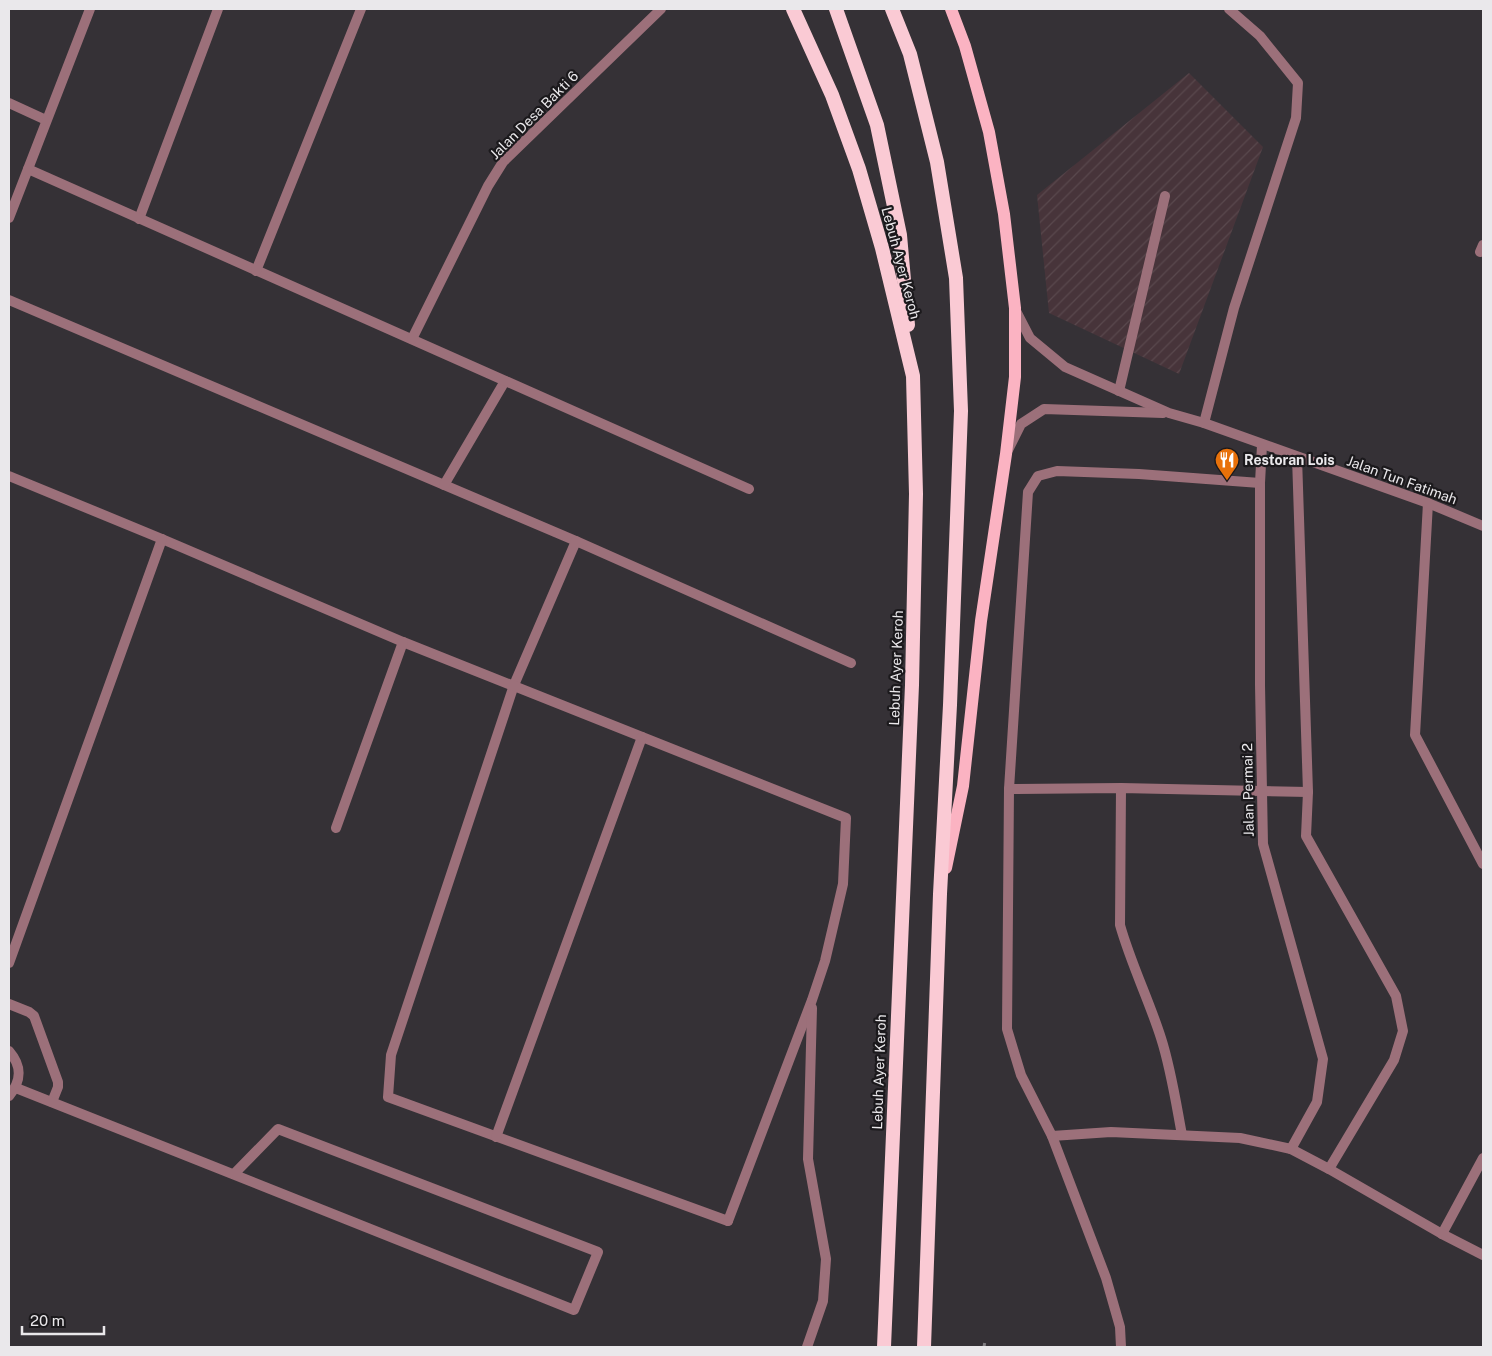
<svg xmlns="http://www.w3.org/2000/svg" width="1492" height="1356" font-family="'Public Sans',sans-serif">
<defs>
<pattern id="industrial-furrows" width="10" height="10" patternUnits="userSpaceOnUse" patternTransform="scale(1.25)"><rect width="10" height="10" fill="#47343a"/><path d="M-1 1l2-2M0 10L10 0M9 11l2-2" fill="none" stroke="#59484d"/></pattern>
</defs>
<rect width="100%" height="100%" fill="#353136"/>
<path fill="url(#industrial-furrows)" d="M1189,73L1263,147L1179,374L1049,313L1037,195Z"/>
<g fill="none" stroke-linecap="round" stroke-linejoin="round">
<path stroke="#817e82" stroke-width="3" stroke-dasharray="4 4" stroke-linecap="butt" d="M984,1347L985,1341"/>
<g stroke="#9c707a" stroke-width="10">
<path d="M9,103L46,120"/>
<path d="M139,219L218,9"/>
<path d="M1480,252L1483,245"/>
<path d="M9,300L576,541"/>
<path d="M1119,391L1165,196"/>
<path d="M444,485L505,381"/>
<path d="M1428,503L1415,735L1483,864"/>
<path d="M1121,788L1120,925C1131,964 1149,1000 1161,1038C1171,1069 1176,1103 1182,1135"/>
<path d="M1009,789L1121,788L1308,792"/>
<path d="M9,1004L29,1012L34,1016L58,1082V1087L52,1102"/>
<path d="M16,1088L574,1310L598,1252L278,1129L234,1174"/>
<path d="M728,1221L388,1097L391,1055L514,685L576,541L851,663"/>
<path d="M1442,1234L1483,1158"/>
</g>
<g stroke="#9c707a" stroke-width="10">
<path d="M28,169L749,489"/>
<path d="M9,218L90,9"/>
<path d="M256,271L361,9"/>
<path d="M412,339L488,186L503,162L661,9"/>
<path d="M1204,423L1234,308L1296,118L1298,83L1260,36L1229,9"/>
<path d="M1262,445L1260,483V685L1263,844L1323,1059L1317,1102L1291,1149"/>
<path d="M1297,457L1308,792L1306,836L1396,996L1403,1031L1394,1060L1329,1169"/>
<path d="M9,476L162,539L403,642L846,818L843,884L825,961L812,1000L728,1221"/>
<path d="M336,828L403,642"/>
<path d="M9,963L162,539"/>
<path d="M9,1051C22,1066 22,1080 9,1096"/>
<path d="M1052,1136L1111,1132L1240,1138L1291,1149L1329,1169L1442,1234L1483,1255"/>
<path d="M496,1137L642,737"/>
<path d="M807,1347L823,1301L826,1259L808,1159L812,1008"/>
<path d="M1121,1347L1120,1327L1106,1278L1052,1136L1021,1075L1007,1029L1009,789L1028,492L1038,476L1057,471L1139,474L1260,483"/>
</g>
<g stroke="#9c707a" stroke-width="10">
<path d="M1015,309L1030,338L1065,367L1169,413L1204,423L1428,503L1483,526"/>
<path d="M1008,450L1021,424L1044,409L1163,413"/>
</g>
<path stroke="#fbb3c2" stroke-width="12" d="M946,868L963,786L981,621L1006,454L1015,377V308L1004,214L989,132L965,46L951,9"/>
<g stroke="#facad4" stroke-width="14">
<path d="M793,9L832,95L859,169L882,248L913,376L916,494L912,685L884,1347"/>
<path d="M836,9L877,125L900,235L908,325"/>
<path d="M892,9L910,54L937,162L956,278L961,411L950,705L940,894L924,1347"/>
</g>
</g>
<defs>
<symbol id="restaurant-pin" viewBox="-11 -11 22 30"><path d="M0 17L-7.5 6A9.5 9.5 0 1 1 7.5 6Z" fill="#e8710a" stroke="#1b191c"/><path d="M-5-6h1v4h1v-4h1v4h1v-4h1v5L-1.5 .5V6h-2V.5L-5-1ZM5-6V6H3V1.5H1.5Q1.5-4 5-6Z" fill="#fff"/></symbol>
</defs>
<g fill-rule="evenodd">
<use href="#restaurant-pin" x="1213" y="446" width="28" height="38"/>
</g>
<g text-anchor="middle" stroke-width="4.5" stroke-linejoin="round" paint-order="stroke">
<g font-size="14" fill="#eae8eb" stroke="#1b191c">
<text transform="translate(534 115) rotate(-45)" y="5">Jalan Desa Bakti 6</text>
<text transform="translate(901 263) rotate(75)" y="5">Lebuh Ayer Keroh</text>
<text transform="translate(1402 480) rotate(20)" y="5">Jalan Tun Fatimah</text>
<text transform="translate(896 668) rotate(-88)" y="5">Lebuh Ayer Keroh</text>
<text transform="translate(1248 790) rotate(-91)" y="5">Jalan Permai 2</text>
<text transform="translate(879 1072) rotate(-88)" y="5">Lebuh Ayer Keroh</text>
</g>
<g font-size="14" font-weight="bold" fill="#eae8eb" stroke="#1b191c" text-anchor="start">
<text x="1244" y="465">Restoran Lois</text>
</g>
</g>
<rect width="1492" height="1356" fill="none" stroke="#eae8eb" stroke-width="20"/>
<path d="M22 1326v8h82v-8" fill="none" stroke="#eae8eb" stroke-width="2.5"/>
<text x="30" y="1326" font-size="15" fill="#eae8eb" stroke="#1b191c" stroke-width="4" paint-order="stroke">20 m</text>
</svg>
